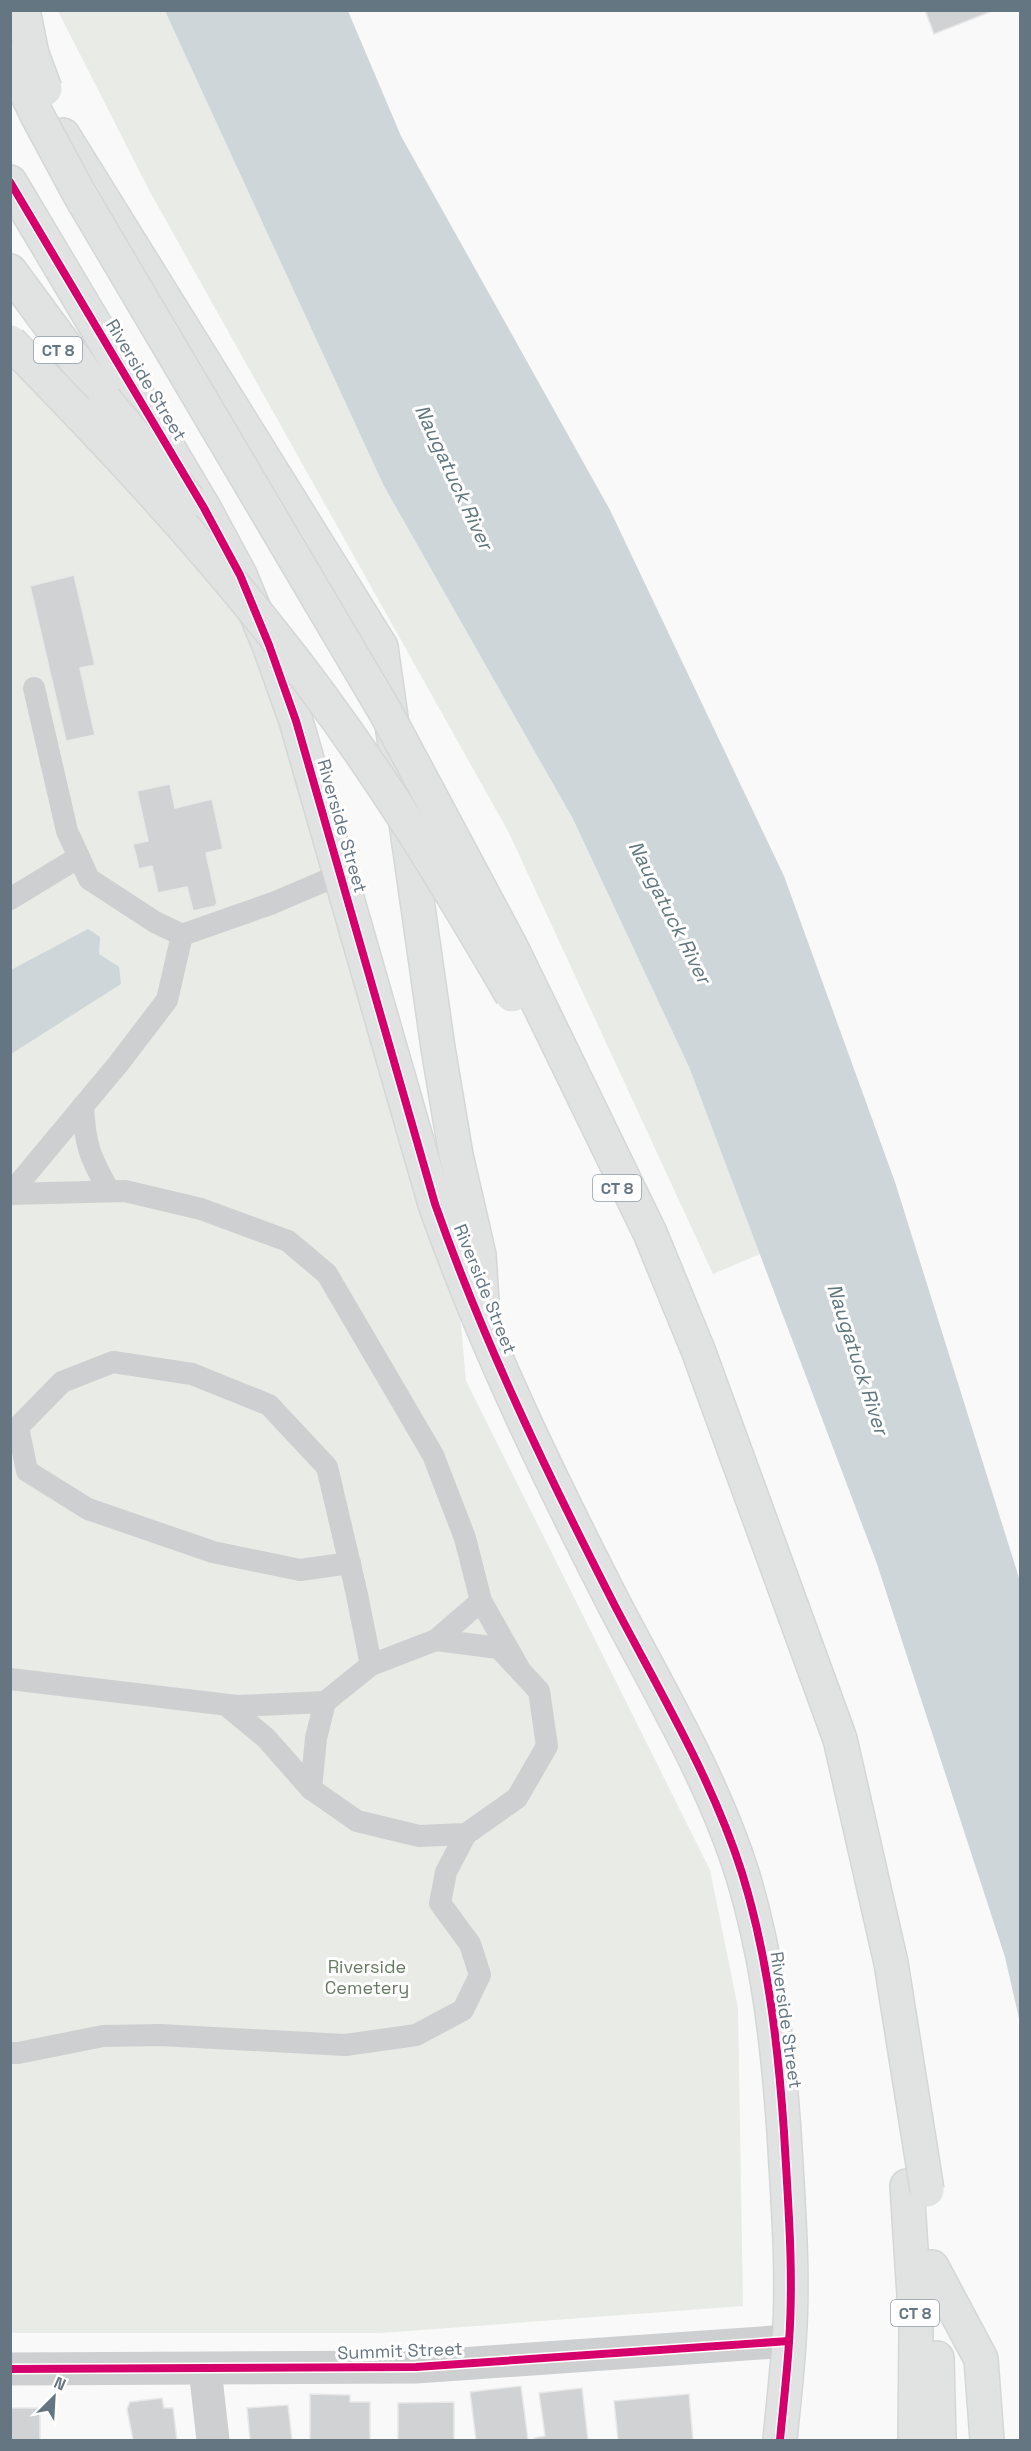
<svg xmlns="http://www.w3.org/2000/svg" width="1031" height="2451" font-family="'Space Grotesk',sans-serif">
<rect width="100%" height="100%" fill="#f9f9f9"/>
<g fill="#e8ebe6">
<path d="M58,11H165L392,499L573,819L689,1067L760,1254L713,1274L509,833L150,192Z"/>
<path d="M11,343L172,528L304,700L455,1260L466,1381L710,1870L738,2008L743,2306L381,2333H11Z"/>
</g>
<g fill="#ced6d9">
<path d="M165,11H348L401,136L610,510L784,876L895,1182L1020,1581V2023L1005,1957L877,1564L689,1067L573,819L384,486Z"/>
<path d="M88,929L100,937L99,954L119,967L121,984L11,1054V970Z"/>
</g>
<g fill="#d0d2d3" stroke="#e8e8e8" stroke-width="1.5">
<path d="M925,10H995L934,34Z"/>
<path d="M74,575L95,665L80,668L95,735L66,741L30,586Z"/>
<path d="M170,784L175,808L212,799L223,849L206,853L217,903L215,906L193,911L187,887L158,893L152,866L139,869L133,844L148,841L137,791Z"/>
<path d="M521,2386L528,2440H476L470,2392Z"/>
<path d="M582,2388L588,2440H535L534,2438L545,2436L539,2393Z"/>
<path d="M310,2394L350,2395V2402H370V2440H310Z"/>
<path d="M689,2394L693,2440H618L614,2401Z"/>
<path d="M162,2398L164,2408H173L177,2440H133L127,2409L130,2402Z"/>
<path d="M454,2402V2440H398V2403Z"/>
<path d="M288,2405L292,2440H250L247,2408Z"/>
<rect x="10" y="2408" width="30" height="32"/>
</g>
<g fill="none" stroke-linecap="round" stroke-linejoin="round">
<defs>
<g id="secondary">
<path d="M63,135L381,647L438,1048L456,1155L479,1255L482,1302"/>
<path d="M10,182L204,508L240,575L269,645L296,721L435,1204C484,1343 548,1475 615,1606C660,1692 713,1781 742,1873C768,1957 778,2045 784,2132C788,2202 794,2273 789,2342C787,2375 783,2408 780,2440"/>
</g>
<g id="highway">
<path d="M10,271L105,400"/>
<path d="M907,2186L916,2327L915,2440"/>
<path d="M932,2267L981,2359L987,2440"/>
<path d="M937,2358L939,2440"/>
</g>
</defs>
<use href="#secondary" stroke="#d5d6d7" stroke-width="36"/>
<use href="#highway" stroke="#d5d6d6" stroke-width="36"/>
<g stroke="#cecfd0" stroke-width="22">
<path d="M34,688L67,831L89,879L155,922L182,935L273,903L341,874"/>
<path d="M10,899L79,857"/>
<path d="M83,1106C85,1146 90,1157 109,1191"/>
<path d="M10,1194L125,1191L201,1209L288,1241L327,1274L433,1455L465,1538L481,1601L520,1670"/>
<path d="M10,1194L119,1063L167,1000L182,935"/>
<path d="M436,1640L481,1601"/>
<path d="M10,1679L237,1706L325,1702L371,1665L356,1590L327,1467L269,1405L192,1374L113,1362L62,1382L18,1427L27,1471L88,1509L213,1552L300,1570L350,1563"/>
<path d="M325,1702L316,1738L311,1789L357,1821L419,1836L466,1834L517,1798L547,1746L539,1691L499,1648L436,1640L371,1665"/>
<path d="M226,1705L266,1738L311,1789"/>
<path d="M10,2053H18L103,2036L160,2035L345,2045L416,2035L463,2010L480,1975L470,1944L440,1903L446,1872L466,1834"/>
</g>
<g stroke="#cecfd0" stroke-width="33">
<path d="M10,2369L416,2367L789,2341"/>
<path d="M205,2369L213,2440"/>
</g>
<use href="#secondary" stroke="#e1e2e2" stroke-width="33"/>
<use href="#highway" stroke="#e1e2e2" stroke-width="33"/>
<defs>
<g id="highway-bridge">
<path d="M23,10L32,54L45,89"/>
<path d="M10,59L38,117L80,195L386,713L512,949L650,1233L698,1350L840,1739L891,1963L927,2190"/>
<path d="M10,342C99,433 186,525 266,625C359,740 438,867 512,995"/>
<path d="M105,400L189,500"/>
</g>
</defs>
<use href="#highway-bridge" stroke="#d5d6d6" stroke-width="36" stroke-linecap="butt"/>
<use href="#highway-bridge" stroke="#e1e2e2" stroke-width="33"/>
<defs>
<g id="cycleway">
<path d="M10,182L204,508L240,575L269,645L296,721L435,1204C484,1343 548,1475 615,1606C660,1692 713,1781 742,1873C768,1957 778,2045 784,2132C788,2202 794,2273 789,2342C787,2375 783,2408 780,2440"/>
<path d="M10,2369L416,2367L789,2341"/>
</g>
</defs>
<use href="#cycleway" stroke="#fff" stroke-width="11"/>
<use href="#cycleway" stroke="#d6006c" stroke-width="8"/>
</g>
<g text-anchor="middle" stroke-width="6" stroke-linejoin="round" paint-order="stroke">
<g fill="#fff" stroke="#939fa8" stroke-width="1.5">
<rect x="34" y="337" width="48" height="26" rx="4.5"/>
<rect x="593" y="1175" width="48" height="26" rx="4.5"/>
<rect x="891" y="2300" width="48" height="26" rx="4.5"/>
</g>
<g font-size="16" font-weight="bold" fill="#657683">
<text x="58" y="356">CT 8</text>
<text x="617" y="1194">CT 8</text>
<text x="915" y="2319">CT 8</text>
</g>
<g font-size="18" fill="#657683" stroke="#fff">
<text transform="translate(146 380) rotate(59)" y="6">Riverside Street</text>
<text transform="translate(342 826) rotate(74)" y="6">Riverside Street</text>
<text transform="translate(485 1289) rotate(68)" y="6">Riverside Street</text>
<text transform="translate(786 2020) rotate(82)" y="6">Riverside Street</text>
<text transform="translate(400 2351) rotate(-2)" y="6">Summit Street</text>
</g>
<g font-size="18" fill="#687a64" stroke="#fff">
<text x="367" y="1973">Riverside<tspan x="367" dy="21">Cemetery</tspan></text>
</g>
<g font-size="20" font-style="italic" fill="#60757c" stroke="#fff">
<text transform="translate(454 477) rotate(65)" y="7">Naugatuck River</text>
<text transform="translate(670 912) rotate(63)" y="7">Naugatuck River</text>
<text transform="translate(858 1359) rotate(72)" y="7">Naugatuck River</text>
</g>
</g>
<rect width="1031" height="2451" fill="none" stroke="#657683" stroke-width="24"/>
<g transform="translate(54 2397) rotate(24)" stroke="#ffffff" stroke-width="4.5" paint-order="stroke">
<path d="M0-4.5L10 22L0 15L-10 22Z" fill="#657683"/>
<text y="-9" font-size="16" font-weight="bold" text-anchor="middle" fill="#657683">N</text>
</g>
</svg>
